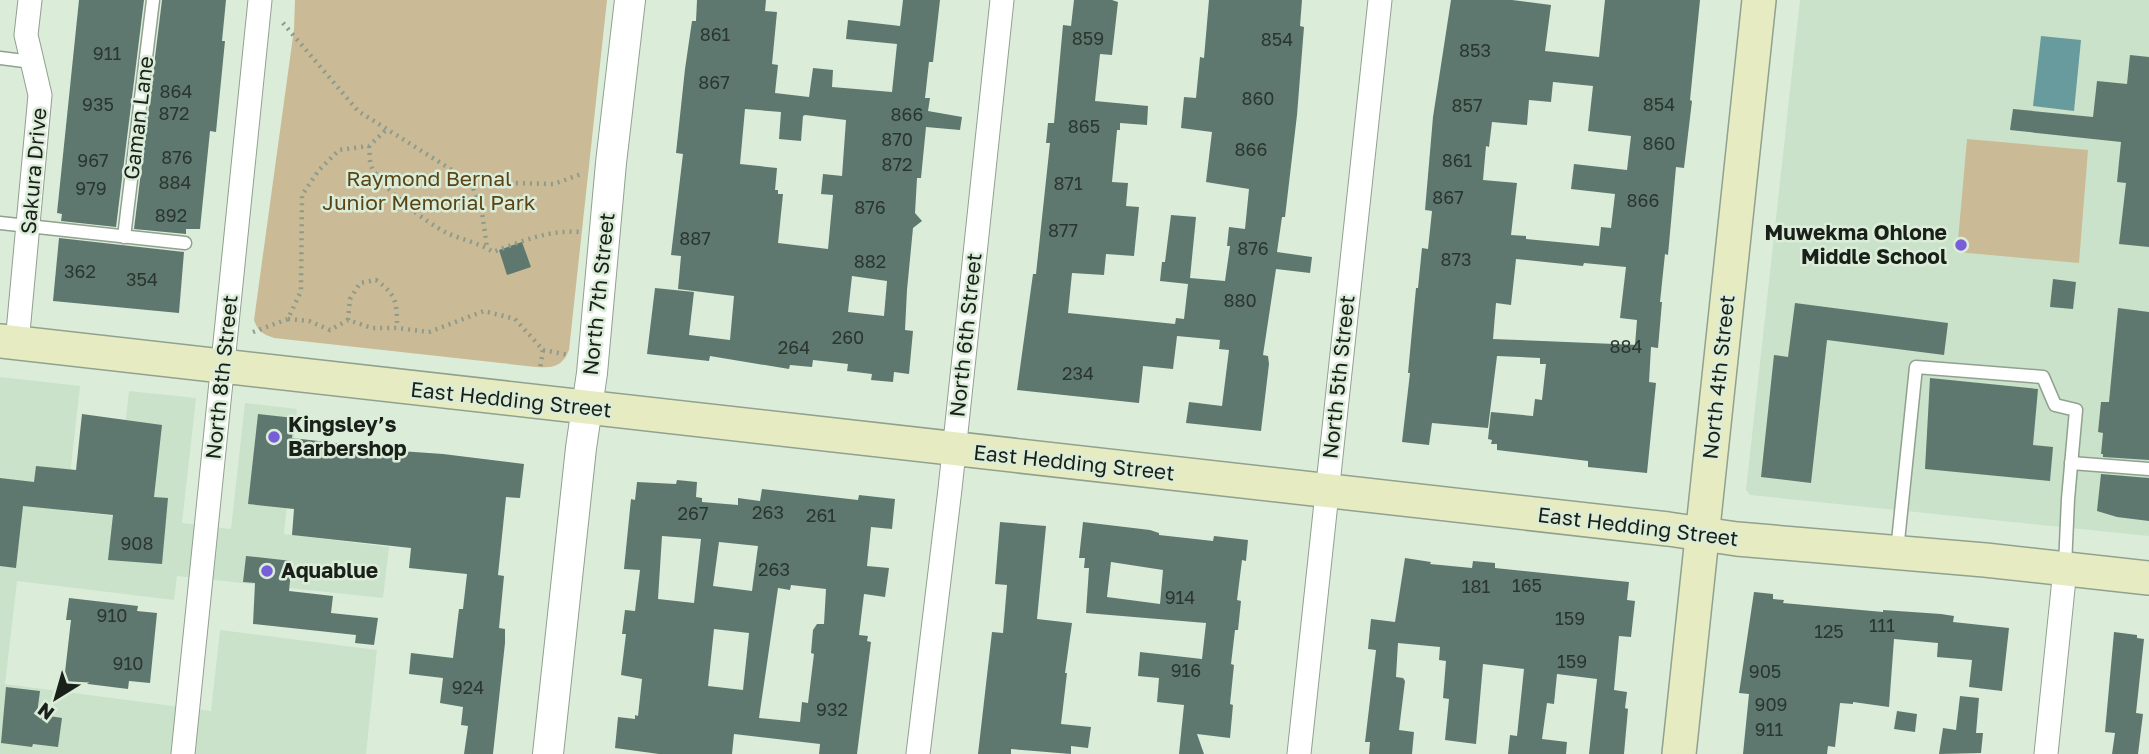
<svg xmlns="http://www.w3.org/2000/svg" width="2149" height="754" font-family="'Golos Text',sans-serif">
<rect width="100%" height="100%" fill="#dbedd9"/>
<g fill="#cae2c9">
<path d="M1800,0H2149V536L1750,495L1746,490Z"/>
<path d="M0,377L80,386L66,511L115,516L129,391L196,398L182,523L231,529L245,403L297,409L284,534L389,547L383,598L177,576L174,600L17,581L5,684L211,711L220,630L377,650L366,754H0Z"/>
</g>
<g fill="#cbba96">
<path d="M295,0H607L569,350C562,367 553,368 536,367L274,338C263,334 258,332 254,320L294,29Z"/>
<path d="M1967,139L2088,150L2079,263L1957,252Z"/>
</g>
<path fill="#679b9e" d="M2041,36L2081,40L2074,111L2033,106Z"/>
<g fill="#5e7870" fill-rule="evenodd">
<path d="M79,0H144L116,227L61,221L62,214L57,213Z"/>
<path d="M162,0H226L222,41H225L216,132L210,131L200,229H186V234L134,229Z"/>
<path d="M697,0H766L765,11L777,12L772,64L778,65L775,93L809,97L813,68L833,70L832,87L892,92L897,44L846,39L848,20L900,26L903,0H940L933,62H929L925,98H930L928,111L962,117L960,130L926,127L921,178H917L915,213L922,221L913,228L907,290L905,330L913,331L909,374L894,372L893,382L871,380L872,374L847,371L848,364L813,360L812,367L790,365L789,369L710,356L709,361L647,354L655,288L694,292L689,335L730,340L734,296L678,289L681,256L671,255L683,154L676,153L685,69L692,21H696ZM745,109L781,112L779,139L801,141L803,116L805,115L846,120L842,176L823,174L821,194L833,195L828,249L778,243L783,194H778V190H775L777,168L740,164ZM852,276L887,281L884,316L848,312Z"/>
<path d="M1074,0H1112L1118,2L1112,55L1100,54L1095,101L1148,106L1147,125L1120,123V130H1117L1112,182L1128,183L1126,206L1139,207L1134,256L1106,254L1104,275L1072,273L1068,313L1175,324L1176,318L1184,319L1188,284L1160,281L1162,262H1165L1171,215L1196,217L1190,278L1225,281L1230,246H1227L1229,227L1245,229L1249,189L1206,182L1212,132L1181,128L1184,97L1196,98L1200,57L1204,58L1209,0H1302L1300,26L1304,27L1297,115L1285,217H1282L1277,252L1312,257L1310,273L1276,269L1263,355L1268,356L1269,364L1261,431L1186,423L1189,402L1222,406L1229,350L1219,349L1220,340L1177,336L1173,369L1143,366L1139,403L1017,390L1033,274H1036L1050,143H1046L1048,123H1054L1063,25L1071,26Z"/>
<path d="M1451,0H1512L1551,5L1545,51L1599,57L1605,0H1700L1690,100L1692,101L1684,168L1676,167L1668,255L1665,254L1660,302H1662L1658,348L1651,347L1649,382L1656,383L1647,473L1588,467V461L1497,450V444H1491L1492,440L1488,439L1491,412L1533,416L1535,399L1542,400L1546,364H1540V358L1497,356L1488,428L1432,423L1429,445L1402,442L1410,373H1408L1416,288H1418L1422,248L1428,249L1432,211L1425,210L1433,117ZM1553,82L1593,86L1588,131L1631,136L1627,170L1574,164L1571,189L1615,194L1611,228L1601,227L1599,246L1526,239V236L1511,235L1517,183L1483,180L1486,146L1489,147L1492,122L1527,125L1529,100L1551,102ZM1516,259L1583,266L1584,263L1626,267L1620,318L1637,320L1635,345H1639L1493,339L1496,303L1511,305Z"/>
<path d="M2130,55L2149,57V247L2119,244L2126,183L2117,182L2121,142L2010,130L2013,109L2093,117L2097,81L2127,84Z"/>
<path d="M59,238L184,252L179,313L53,301Z"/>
<path d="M522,242L531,267L507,275L499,250Z"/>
<path d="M2053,279L2076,282L2073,309L2050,307Z"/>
<path d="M1795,303L1948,323L1944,355L1827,340L1811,483L1761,477L1774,355L1788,357Z"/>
<path d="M2118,308L2149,312V460L2103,457V454H2101L2103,433L2098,432L2101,402H2109Z"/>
<path d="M1930,378L2038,389L2033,445L2053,447L2050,481L1925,469Z"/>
<path d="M82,414L162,425L154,497L168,498L162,564L108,560L113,515L23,506L16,568L0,566V478L34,482L36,466L76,470Z"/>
<path d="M258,414L294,418L292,438L371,447V449L443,454L524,464L520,498L506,497L498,575L504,576L499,628L505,629V643L493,754H464L468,726L461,725L463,707L440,703L443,678L409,674L411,653L453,658L459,609H463L467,574L409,568L411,548L292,535L294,509L248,504Z"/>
<path d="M2101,474L2149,478V521L2117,517L2097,511Z"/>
<path d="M677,480L697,482L696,497L702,498V502L738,505V498L760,501L762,489L858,500L859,495L895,499L892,529L871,527L867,566L889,568L885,597L864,594L859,635L868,636L867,641L871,642L857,754H819L820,744L734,734L732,754H659L615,748L618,717L635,719V715L638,716L642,679L621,675L626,634H622L625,610L635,611L640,570L624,569L631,499L635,500L637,482L676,484ZM662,536L701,539L694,603L658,599ZM719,542L758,546L752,591L713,586ZM791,585L826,589L824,624H817L813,630L811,653L814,654L808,703L802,702L800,722L759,718L778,588L790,590ZM714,629L749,633L743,690L708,686Z"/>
<path d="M1000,522L1046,526L1037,619L1072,623L1065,673H1067L1061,724L1091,727L1088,748L1071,746V754L1011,749V754H978L992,632L1003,633L1007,585L995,584Z"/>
<path d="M1083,522L1150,530L1159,533V535L1213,541L1214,536L1248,540L1246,561L1242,560L1237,600L1241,601L1238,630H1235L1231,664L1234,665L1230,704L1233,705L1230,738L1197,734L1204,754H1179L1184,705L1157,702L1159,678L1138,676L1140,652L1202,659L1206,623L1086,613L1089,568H1084L1085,558H1079ZM1111,562L1163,570L1160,604L1107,597Z"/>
<path d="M246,556L292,561L289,591L333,596L331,613L378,618L374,645L355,643L356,635L253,624L255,583L243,582Z"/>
<path d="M1405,558L1431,562L1430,564L1472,568L1473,561L1495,563V568L1629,582L1627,600L1635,601L1631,637L1619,636L1614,690L1627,692L1625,708L1628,709L1624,754H1589L1597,679L1557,674L1554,704L1547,703L1542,739L1567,742L1566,754H1508L1510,735L1517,736L1524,669L1483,664L1476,744L1445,740L1449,699L1443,698L1446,661L1439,660L1440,647L1398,643L1396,677L1403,678L1405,681L1399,730L1414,732L1412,754H1369L1370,742H1365L1376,650L1368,649L1371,619L1395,622Z"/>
<path d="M1754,592L1773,594V599L1784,600L1783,603L1883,612V610L1941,614L1954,616L1953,622L2009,628L2002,691L1969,687L1972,660L1937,657L1938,643L1894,639L1889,707L1853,702V704L1840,703L1835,747L1828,746L1827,754H1743L1749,694L1739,693Z"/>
<path d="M69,598L138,606L137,611L157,613L150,683L129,681L128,689L64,681L71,620H66Z"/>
<path d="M2114,632L2137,635V638L2144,639L2136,713L2143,714L2138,754H2112L2115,733L2105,732Z"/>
<path d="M6,687L40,691L37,714L62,718L58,747L33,744L32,747L1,743Z"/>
<path d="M1960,696L1979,698L1976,733H1983L1981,753L1939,754L1943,728L1956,730Z"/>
<path d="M1897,711L1917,714L1915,732L1894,729Z"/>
</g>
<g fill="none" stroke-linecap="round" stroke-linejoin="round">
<defs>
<g id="service">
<path d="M0,58L32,62"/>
<path d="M0,223L185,243"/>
<path d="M124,237L153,0"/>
<path d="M2071,463L2149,469"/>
<path d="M1897,551L1916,367L2043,377L2055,405L2076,410L2068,499L2065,566"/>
</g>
<g id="minor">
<path d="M17,343L40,95L26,35L30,0"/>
<path d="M183,754L260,0"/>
<path d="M918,754L950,489L1002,0"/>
<path d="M1299,754L1380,0"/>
<path d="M2046,754L2065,569"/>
</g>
<path id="tertiary" d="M548,754L581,448L592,373L611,163L630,0"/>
<g id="secondary">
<path d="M0,341C556,405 1112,467 1668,529L1737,539L1985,560L2149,578"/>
<path d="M1679,754L1759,0"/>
</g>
</defs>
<use href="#service" stroke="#90a18f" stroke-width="15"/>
<use href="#minor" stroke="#90a18f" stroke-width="25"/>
<use href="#tertiary" stroke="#90a18f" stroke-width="32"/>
<use href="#secondary" stroke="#90a18f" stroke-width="36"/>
<g stroke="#8d9b8c" stroke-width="4.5" stroke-dasharray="2 5" stroke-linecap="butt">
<path d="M283,23L358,111L471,182L554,184L584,173"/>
<path d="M369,146C370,153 369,163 372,168C384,190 425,222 447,233C462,240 480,243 493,252C522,241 548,230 579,232"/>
<path d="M471,182L482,212L487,248"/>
<path d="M288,319L309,321L330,330L348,320L372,328H397L429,332L484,311L515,319L543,350L540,369"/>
<path d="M348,320L350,299L360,283L376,280C397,295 397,303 397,328"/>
<path d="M253,332L288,319L301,291L302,195L319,170L339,150L369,146L387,129"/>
<path d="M543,350L569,355"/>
</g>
<use href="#service" stroke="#fff" stroke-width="12"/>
<use href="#minor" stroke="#fff" stroke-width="23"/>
<use href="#tertiary" stroke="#fff" stroke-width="30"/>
<use href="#secondary" stroke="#e7ebc1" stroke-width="33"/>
</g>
<g fill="#785ed9" stroke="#dbedd9" stroke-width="2.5">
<circle cx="1961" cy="245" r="7"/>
<circle cx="274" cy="437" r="7"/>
<circle cx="267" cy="571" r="7"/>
</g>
<g text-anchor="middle" stroke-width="5" stroke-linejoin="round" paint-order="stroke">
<g font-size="18" fill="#2a362f">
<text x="715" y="41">861</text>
<text x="1088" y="45">859</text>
<text x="1277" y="46">854</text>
<text x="1475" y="57">853</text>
<text x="107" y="60">911</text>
<text x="714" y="89">867</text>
<text x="176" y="98">864</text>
<text x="1258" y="105">860</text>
<text x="98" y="111">935</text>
<text x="1659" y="111">854</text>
<text x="1467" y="112">857</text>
<text x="174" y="120">872</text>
<text x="907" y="121">866</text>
<text x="1084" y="133">865</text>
<text x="897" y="146">870</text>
<text x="1659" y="150">860</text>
<text x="1251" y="156">866</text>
<text x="177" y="164">876</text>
<text x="93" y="167">967</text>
<text x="1457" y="167">861</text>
<text x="897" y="171">872</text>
<text x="175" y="189">884</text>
<text x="1068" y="190">871</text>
<text x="91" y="195">979</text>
<text x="1448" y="204">867</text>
<text x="1643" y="207">866</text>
<text x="870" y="214">876</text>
<text x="171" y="222">892</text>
<text x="1063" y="237">877</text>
<text x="695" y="245">887</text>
<text x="1253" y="255">876</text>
<text x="1456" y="266">873</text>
<text x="870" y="268">882</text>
<text x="80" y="278">362</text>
<text x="142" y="286">354</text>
<text x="1240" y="307">880</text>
<text x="848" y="344">260</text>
<text x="1626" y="353">884</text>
<text x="794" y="354">264</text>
<text x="1078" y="380">234</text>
<text x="768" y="519">263</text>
<text x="693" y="520">267</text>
<text x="821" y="522">261</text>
<text x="137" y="550">908</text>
<text x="774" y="576">263</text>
<text x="1527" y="592">165</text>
<text x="1476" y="593">181</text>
<text x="1180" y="604">914</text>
<text x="112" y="622">910</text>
<text x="1570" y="625">159</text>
<text x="1882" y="632">111</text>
<text x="1829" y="638">125</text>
<text x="1572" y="668">159</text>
<text x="128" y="670">910</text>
<text x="1186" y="677">916</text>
<text x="1765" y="678">905</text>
<text x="468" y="694">924</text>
<text x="1771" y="711">909</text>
<text x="832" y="716">932</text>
<text x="1769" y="736">911</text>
</g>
<g font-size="21" fill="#192019" stroke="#dbedd9">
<text transform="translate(139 118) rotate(-83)" y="7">Gaman Lane</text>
<text transform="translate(34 171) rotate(-85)" y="7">Sakura Drive</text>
<text transform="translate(599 294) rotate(-84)" y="7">North 7th Street</text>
<text transform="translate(966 335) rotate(-84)" y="7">North 6th Street</text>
<text transform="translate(222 377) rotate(-84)" y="7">North 8th Street</text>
<text transform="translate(1339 377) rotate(-84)" y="7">North 5th Street</text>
<text transform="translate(1719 377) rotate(-84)" y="7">North 4th Street</text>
<text transform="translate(511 400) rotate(6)" y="7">East Hedding Street</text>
<text transform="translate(1074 463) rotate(6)" y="7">East Hedding Street</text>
<text transform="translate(1638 527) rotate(7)" y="7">East Hedding Street</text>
</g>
<g font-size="21" fill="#584416" stroke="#dbedd9">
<text x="429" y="186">Raymond Bernal<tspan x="429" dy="24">Junior Memorial Park</tspan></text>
</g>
<g font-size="21" font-weight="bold" fill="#192019" stroke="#dbedd9" text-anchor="start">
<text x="1947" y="240" text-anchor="end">Muwekma Ohlone<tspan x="1947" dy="24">Middle School</tspan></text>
<text x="288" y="432">Kingsley’s<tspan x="288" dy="24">Barbershop</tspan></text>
<text x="281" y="578">Aquablue</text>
</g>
</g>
<g transform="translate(56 698) rotate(217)" stroke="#dbedd9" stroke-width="5" paint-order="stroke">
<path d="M0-5L12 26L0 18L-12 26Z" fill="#192019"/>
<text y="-10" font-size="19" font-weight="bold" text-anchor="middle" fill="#192019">N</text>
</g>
</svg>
